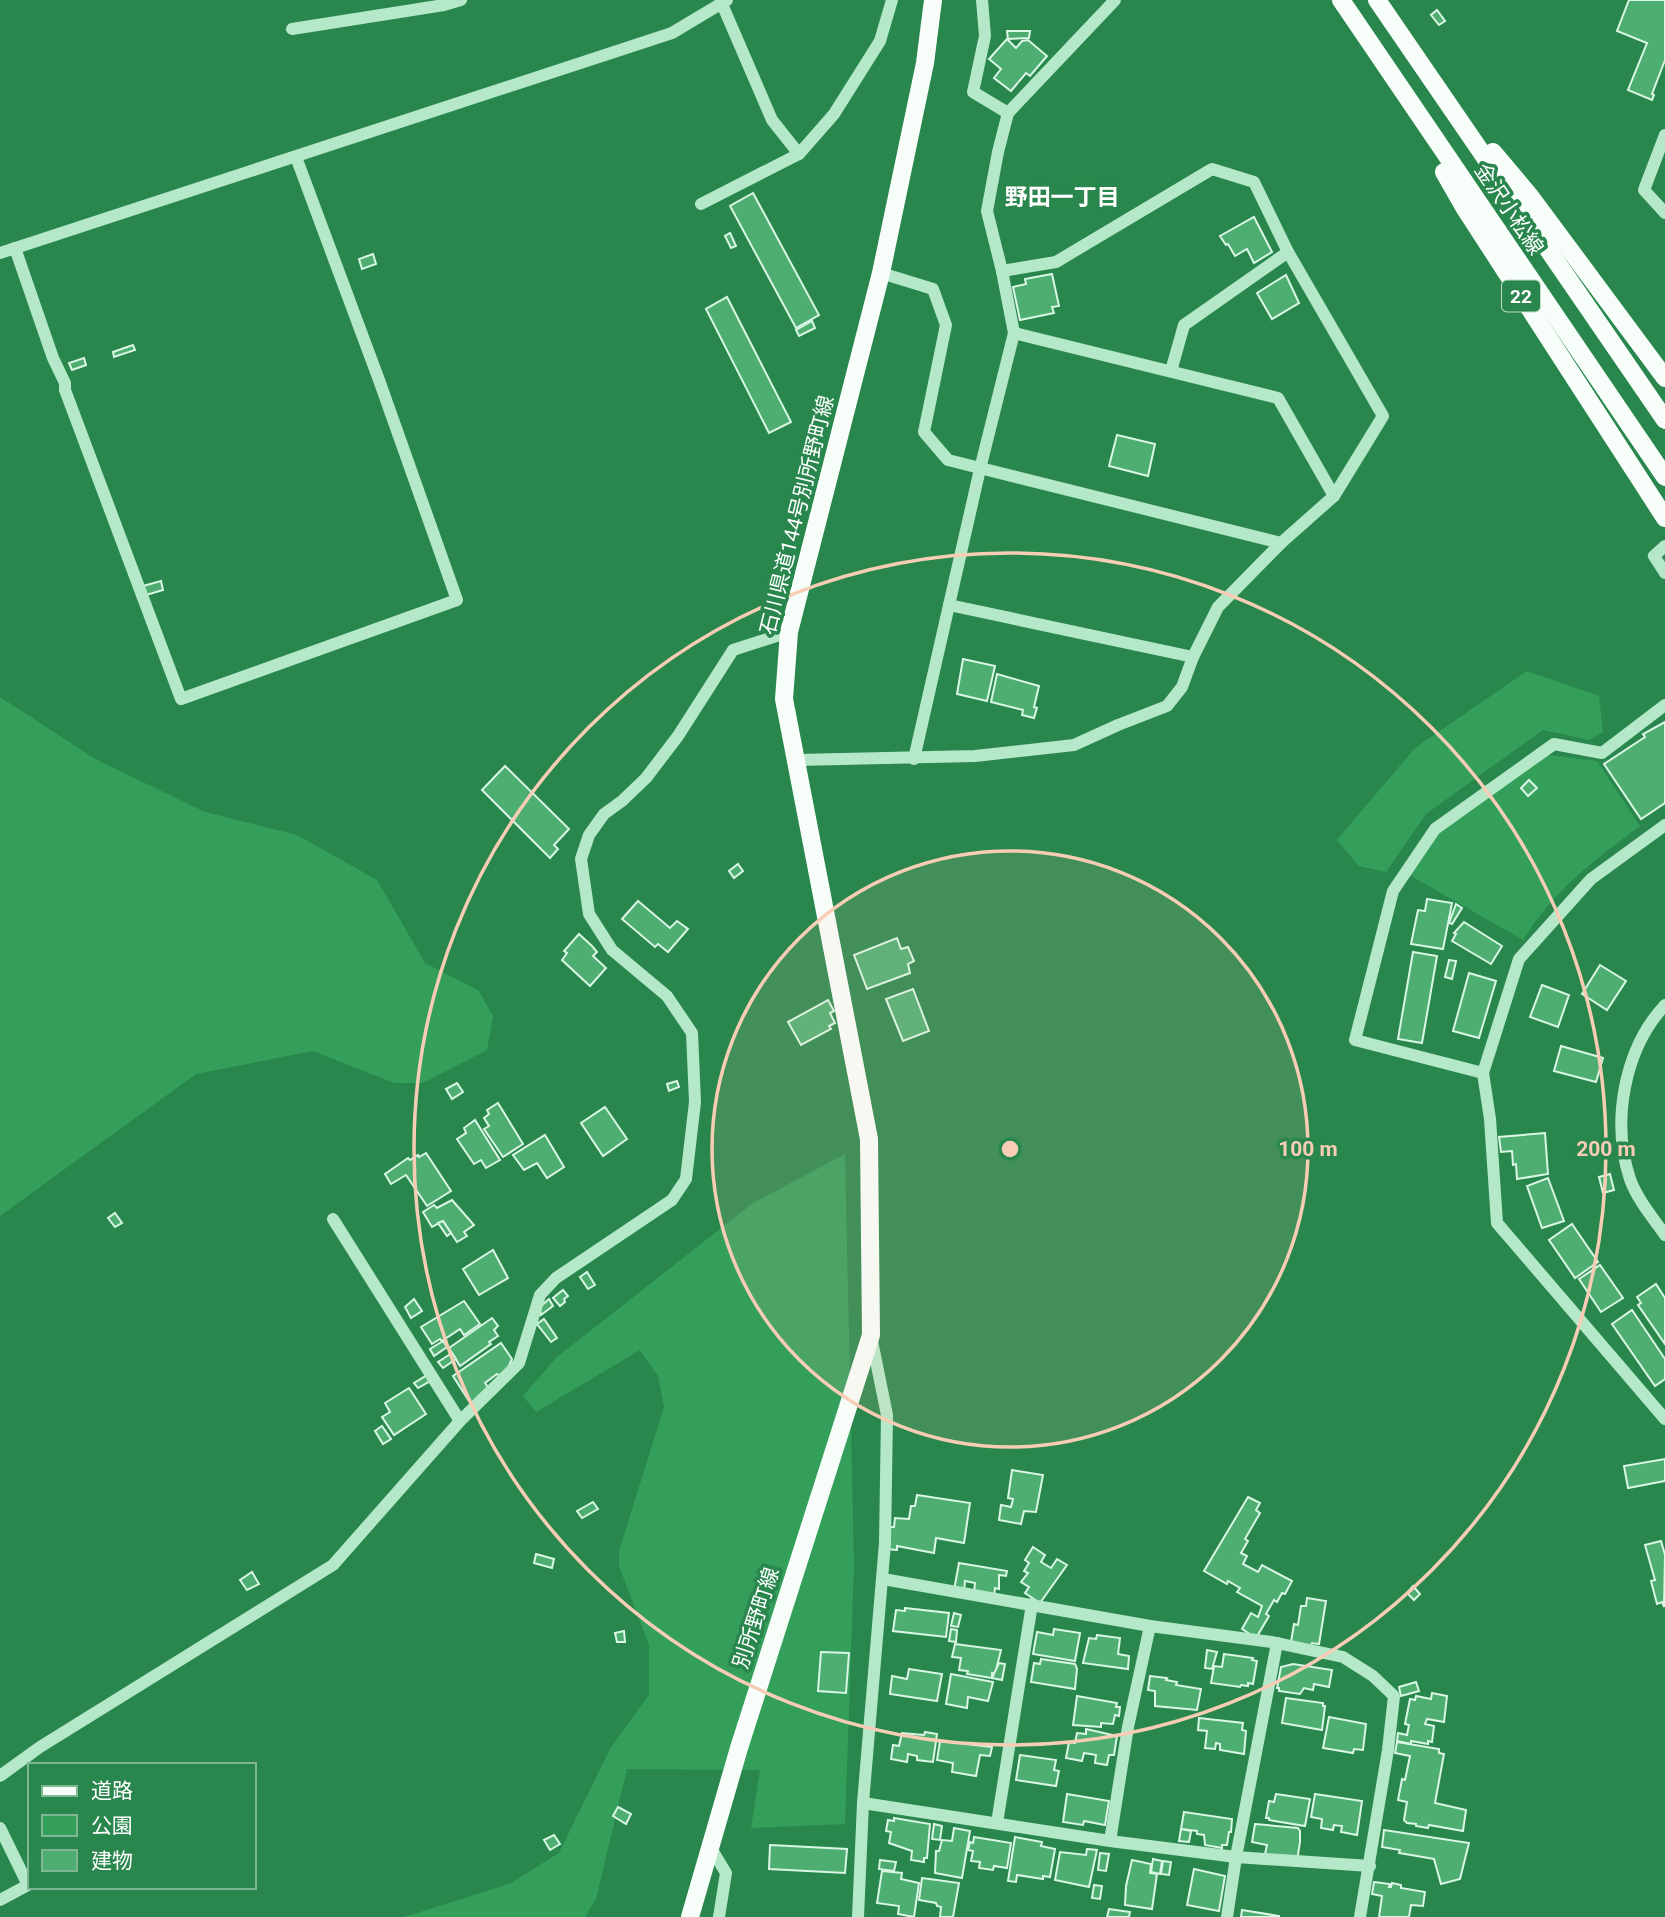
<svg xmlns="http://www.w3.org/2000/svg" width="1665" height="1917" font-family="Roboto,'Noto Sans JP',sans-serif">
<rect width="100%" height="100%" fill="#29874d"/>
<g fill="#349f5b">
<path d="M1527,671L1599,696L1603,732L1589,740L1543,730L1426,814L1386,872L1359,866L1337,840L1415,748Z"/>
<path d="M0,697L97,760L205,812L297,835L377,880L425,963L478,990L493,1016L487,1050L423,1083H394L313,1051L196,1074L0,1216Z"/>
<path d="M1541,754L1597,761L1640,826C1594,860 1554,890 1523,940L1406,873L1435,829Z"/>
<path d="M845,1154L854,1566L845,1824L751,1828L760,1770L627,1769L596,1899L585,1917H404L509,1884L559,1853L611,1747L649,1695V1645L619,1566V1551L664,1407L658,1376L640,1350L536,1412L523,1396L557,1357L753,1203Z"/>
</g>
<g fill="#4ead71" stroke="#d9f7e4" stroke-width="2">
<path d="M1629,0H1665V60L1652,94L1654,95L1652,100L1628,90L1647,43L1617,31Z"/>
<path d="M1437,10L1445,21L1439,25L1431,15Z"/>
<path d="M1007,31H1030L1029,38L1008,39Z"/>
<path d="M1007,39L1016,48L1022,41L1028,40L1047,56L1030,76L1026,73L1011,91L994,78L1001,69L989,59Z"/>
<path d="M753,193L819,315L796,328L730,206Z"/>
<path d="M1254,217L1272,252L1254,263L1247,249L1235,256L1228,244L1226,245L1220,236Z"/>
<path d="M730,233L736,246L731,248L725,236Z"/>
<path d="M373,254L376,264L362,269L359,259Z"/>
<path d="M1052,274L1059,306L1052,307L1054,313L1020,320L1013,287L1026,284L1025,279Z"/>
<path d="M1286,275L1299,303L1272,319L1257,293Z"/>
<path d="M727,297L791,422L769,433L706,309Z"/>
<path d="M812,321L815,328L799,336L796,330Z"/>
<path d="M133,345L135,350L114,357L113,352Z"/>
<path d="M84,358L86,365L72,370L69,363Z"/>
<path d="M1117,435L1155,444L1148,476L1109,466Z"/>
<path d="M161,581L163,590L146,595L143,586Z"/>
<path d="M963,659L995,666L987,701L957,694Z"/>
<path d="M997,674L1039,686L1034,707L1037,708L1034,718L1022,715L1023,710L991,702Z"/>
<path d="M1665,722V803L1641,819L1604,764L1645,737L1643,734Z"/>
<path d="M505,766L569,829L554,845L558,849L550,858L482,790Z"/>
<path d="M1529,780L1537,788L1528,796L1521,788Z"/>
<path d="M738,864L743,871L734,878L729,871Z"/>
<path d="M1427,899L1452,903L1443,949L1411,944L1418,910L1425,911Z"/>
<path d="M638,901L670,928L677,921L688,929L668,952L658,944L655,947L622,919Z"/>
<path d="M1456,904L1462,908L1452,924L1449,923Z"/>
<path d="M1464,922L1502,946L1491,964L1452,941L1456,934L1454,933Z"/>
<path d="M579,934L592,946L597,952L593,956L606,968L590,986L562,960L567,953L564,951Z"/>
<path d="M897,938L901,949L908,947L914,961L908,964L910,973L867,989L854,955Z"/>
<path d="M1413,952L1437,956L1422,1043L1398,1039Z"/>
<path d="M1449,960L1456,961L1452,979L1445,977Z"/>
<path d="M1600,965L1626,981L1607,1010L1582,994Z"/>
<path d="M1469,973L1496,981L1479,1038L1453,1031Z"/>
<path d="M1542,985L1569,995L1558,1027L1530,1017Z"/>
<path d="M913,989L929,1031L903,1041L886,999Z"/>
<path d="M828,1000L834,1011L830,1013L835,1023L829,1026L831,1029L801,1045L788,1022Z"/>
<path d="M1561,1046L1603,1058L1596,1082L1554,1071Z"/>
<path d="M677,1081L679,1087L669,1091L667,1084Z"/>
<path d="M457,1083L463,1092L452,1099L446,1089Z"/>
<path d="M498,1103L523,1144L503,1157L484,1129L489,1126L484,1118L489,1114L487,1110Z"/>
<path d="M605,1107L627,1139L603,1156L581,1123Z"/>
<path d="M475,1120L500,1160L486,1168L481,1160L474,1164L457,1139L466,1133L464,1128Z"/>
<path d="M1545,1133L1548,1174L1517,1179L1516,1164L1513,1165L1512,1151L1501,1152L1499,1137Z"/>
<path d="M545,1135L564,1167L547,1178L537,1163L524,1170L513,1155Z"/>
<path d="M426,1153L451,1191L427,1206L406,1175L391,1184L385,1174L408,1158L410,1160L418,1155L419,1157Z"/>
<path d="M1610,1174L1614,1190L1603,1193L1599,1177Z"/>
<path d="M1548,1178L1564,1221L1542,1228L1527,1186Z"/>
<path d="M452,1200L474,1225L464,1232L467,1236L457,1242L443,1221L432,1227L423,1212L434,1205L437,1208Z"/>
<path d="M115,1213L122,1223L115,1227L108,1218Z"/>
<path d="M443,1221L451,1233L447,1236L438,1223Z"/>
<path d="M1572,1224L1598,1262L1575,1278L1549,1240Z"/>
<path d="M493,1250L508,1278L479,1295L463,1269Z"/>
<path d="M1600,1265L1623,1298L1601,1312L1579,1279Z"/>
<path d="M587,1272L595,1285L588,1289L580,1277Z"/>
<path d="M1656,1284L1665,1298V1344L1638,1305L1641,1303L1637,1297Z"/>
<path d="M563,1290L568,1296L564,1299L565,1302L560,1306L553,1298Z"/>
<path d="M414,1299L422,1311L411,1318L405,1307Z"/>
<path d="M549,1299L553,1306L541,1315L540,1307Z"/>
<path d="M464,1301L480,1324L464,1335L460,1329L442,1341L440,1339L432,1344L421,1327Z"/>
<path d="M1632,1310L1665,1359V1379L1655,1386L1612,1324Z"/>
<path d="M492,1318L498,1326L494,1330L498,1336L489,1342L491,1344L460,1366L449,1348Z"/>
<path d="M544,1319L557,1338L551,1342L537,1324Z"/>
<path d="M443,1341L447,1347L434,1356L430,1349Z"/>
<path d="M501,1343L512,1359L503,1378L497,1374L485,1383L490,1390L471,1404L453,1376Z"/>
<path d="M452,1353L456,1359L443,1368L438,1362Z"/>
<path d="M429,1374L432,1380L418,1388L414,1383Z"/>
<path d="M409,1388L426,1414L394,1435L382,1417L390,1412L385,1403Z"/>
<path d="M382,1426L391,1439L383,1444L375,1431Z"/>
<path d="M1665,1459V1481L1628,1488L1624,1466Z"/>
<path d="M1012,1470L1043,1475L1036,1512L1024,1511L1021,1524L999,1520L1001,1505L1011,1507L1013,1499L1008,1498Z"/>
<path d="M917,1495L970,1503L964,1543L936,1538L934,1553L897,1546V1550L886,1549L890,1527H894L895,1518L909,1519L911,1506H915Z"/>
<path d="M1248,1497L1260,1503L1256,1510L1260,1513L1245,1539L1248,1541L1241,1553L1247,1556L1243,1564L1258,1572L1262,1565L1292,1581L1285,1594L1282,1593L1277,1602L1274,1600L1266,1614L1269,1616L1256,1638L1242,1629L1251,1613L1258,1617L1262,1606L1237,1592L1240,1588L1228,1581L1227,1584L1204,1571Z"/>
<path d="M593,1502L598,1509L582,1518L577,1511Z"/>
<path d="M1661,1541L1665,1555L1664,1607L1662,1602L1657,1604L1651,1581L1655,1580L1645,1545Z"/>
<path d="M1033,1547L1045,1555L1041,1562L1051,1568L1057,1559L1067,1565L1040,1603L1025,1593L1029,1587L1021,1582L1028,1573L1024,1571L1029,1563L1025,1560Z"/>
<path d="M536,1554L554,1559L552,1568L534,1563Z"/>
<path d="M959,1563L1007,1571L1006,1576L999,1575V1589L995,1588L994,1596L974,1593L975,1583L965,1581L964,1592L954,1590Z"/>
<path d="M252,1572L259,1584L247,1590L240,1580Z"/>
<path d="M1413,1586L1420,1594L1414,1600L1407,1593Z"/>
<path d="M1307,1598L1326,1601L1319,1644L1312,1643L1311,1646L1291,1642L1294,1624L1298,1625L1301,1606H1306Z"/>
<path d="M905,1608L949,1613L946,1637L893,1631L896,1610L905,1611Z"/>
<path d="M954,1613L961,1615L958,1627L951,1626Z"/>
<path d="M951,1629L957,1630L956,1642L949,1641Z"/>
<path d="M1054,1629L1080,1633L1075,1661L1033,1654L1037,1632L1053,1635Z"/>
<path d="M624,1631L625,1642H617L615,1633Z"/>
<path d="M1097,1635L1120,1638L1118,1654L1129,1656L1128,1669L1083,1663L1089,1638L1096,1639Z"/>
<path d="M955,1644L1001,1650L995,1674L992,1673V1678L967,1674L968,1671L959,1670L961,1658L952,1657Z"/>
<path d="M1207,1650L1217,1652L1212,1669L1205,1668Z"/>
<path d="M821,1652L849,1653L846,1693L818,1691Z"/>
<path d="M1224,1654L1253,1658L1252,1660L1257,1661L1253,1684L1248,1683V1686L1241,1685L1240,1687L1211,1683L1214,1666L1222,1667Z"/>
<path d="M1041,1659L1075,1664L1077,1669L1075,1689L1031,1682L1034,1663L1040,1664Z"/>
<path d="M999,1663L1005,1664L1002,1680L992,1678Z"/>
<path d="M1293,1664L1332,1670L1329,1687L1314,1684L1313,1690L1304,1688L1300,1694L1279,1691V1688H1277L1281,1667Z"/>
<path d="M909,1669L942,1674L937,1701L890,1694L892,1676L907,1679Z"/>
<path d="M951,1674L993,1682L988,1701L968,1697L967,1708L946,1704Z"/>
<path d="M1150,1676L1167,1678L1166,1680L1177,1682L1176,1685L1201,1689L1197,1710L1155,1706V1691L1148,1690Z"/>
<path d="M1416,1682L1419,1691L1401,1696L1399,1687Z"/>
<path d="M1432,1693L1447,1696L1444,1722L1427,1719L1425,1724L1434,1726L1432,1742L1428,1741V1744L1411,1741V1744L1397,1741L1398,1733L1407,1735L1409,1725L1405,1724L1410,1699L1415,1700L1416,1696L1431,1699Z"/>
<path d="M1077,1696L1117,1703L1116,1707H1120L1119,1716L1115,1715L1113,1724L1101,1723V1727L1073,1725Z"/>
<path d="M1286,1698L1323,1703V1706H1325L1322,1730L1282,1723Z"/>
<path d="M1329,1717L1366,1724L1363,1750L1354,1749L1353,1753L1323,1748Z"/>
<path d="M1199,1718L1243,1723L1242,1730L1246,1731L1244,1754L1220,1750V1744L1216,1743L1215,1749L1205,1748L1207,1731L1198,1730Z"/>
<path d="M1086,1729L1117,1736L1114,1755H1109L1107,1765L1095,1763L1096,1755L1084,1753L1082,1761L1066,1758L1069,1742L1075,1743L1077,1733L1086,1734Z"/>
<path d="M925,1732L937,1734L933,1762L917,1760V1756L908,1754L907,1762L891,1759L893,1745L899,1746L902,1733L924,1735Z"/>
<path d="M940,1741L992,1747L990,1756L980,1755L976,1776L952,1772L953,1763L937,1760Z"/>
<path d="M1397,1742L1439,1749V1753L1444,1754L1435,1803L1466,1810L1463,1831L1429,1825L1428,1828L1416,1826V1824L1407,1823L1404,1820L1407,1802L1398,1800L1402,1779L1405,1780L1410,1756L1395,1753Z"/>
<path d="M1020,1755L1056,1760L1054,1770L1059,1771L1056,1786L1016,1780Z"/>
<path d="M1067,1794L1109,1801L1105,1825L1084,1821L1083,1825L1063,1822Z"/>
<path d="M1276,1794L1310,1799L1305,1826L1269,1820V1818H1266L1269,1801L1274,1802Z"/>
<path d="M1315,1794L1362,1801L1357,1835L1341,1832L1342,1826L1334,1825L1333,1830L1321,1828L1322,1819L1311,1817Z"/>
<path d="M618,1807L631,1814L626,1824L613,1816Z"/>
<path d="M1184,1812L1232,1819L1231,1832H1229L1227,1845H1222V1848L1205,1845L1204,1835L1197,1834V1831L1181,1829Z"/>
<path d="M894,1818L930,1824L927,1858H924V1862L911,1860L912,1851L889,1843L891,1832L886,1831L888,1820L894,1821Z"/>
<path d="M934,1824L942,1826L940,1840L932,1839Z"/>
<path d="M1255,1824L1298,1828L1300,1831V1842L1297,1861L1265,1854L1267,1845L1252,1842Z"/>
<path d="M954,1828L970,1831L962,1878L935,1873L936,1851H939L942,1840L952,1841Z"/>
<path d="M1181,1829L1191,1831L1189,1842L1179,1841Z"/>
<path d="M1384,1830L1469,1843L1460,1879L1441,1884L1434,1859L1399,1853L1400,1850L1382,1847Z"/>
<path d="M554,1835L560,1844L550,1850L544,1840Z"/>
<path d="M974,1837L1011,1843L1007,1868L994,1866L993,1870L979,1868L980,1862L971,1861L973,1851L968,1850L970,1842L973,1843Z"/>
<path d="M1015,1837L1042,1842L1041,1846L1055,1849L1050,1877L1043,1876V1879L1017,1875L1016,1882L1008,1881Z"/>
<path d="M770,1845L847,1849L845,1873L769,1869Z"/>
<path d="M1087,1849L1097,1850L1089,1887L1055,1880L1060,1852L1086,1855Z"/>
<path d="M1100,1853L1109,1854L1106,1871L1098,1870Z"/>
<path d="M1153,1859L1162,1861L1160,1874L1151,1872Z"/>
<path d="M880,1860L896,1862L894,1871L879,1869Z"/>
<path d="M1132,1860L1151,1864L1150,1873L1157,1874L1152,1909L1125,1905L1126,1886Z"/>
<path d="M1163,1861L1171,1862L1169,1875L1161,1874Z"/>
<path d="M1194,1869L1225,1876L1219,1911L1187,1905Z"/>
<path d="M882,1871L902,1873L901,1879L919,1883L914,1917L898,1914L899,1906L877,1903Z"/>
<path d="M922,1878L959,1883L953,1917H940L941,1907L937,1906L936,1903L919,1900Z"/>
<path d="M1374,1882L1390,1884L1389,1887H1391L1392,1883L1401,1885V1888L1425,1892L1423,1906L1411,1905L1409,1917H1379L1382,1896L1372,1894Z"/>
<path d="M1094,1885L1102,1886L1100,1899L1092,1898Z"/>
<path d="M1109,1909L1130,1912L1129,1917H1107Z"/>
<path d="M1242,1910L1279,1916V1917H1241Z"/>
</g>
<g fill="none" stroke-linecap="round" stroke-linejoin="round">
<g stroke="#b5e8c8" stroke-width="12">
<path d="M292,29L444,5L461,0"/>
<path d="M1008,113L1115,0"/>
<path d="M1665,135L1644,190L1665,213"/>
<path d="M799,154L834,114L880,41L892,0"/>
<path d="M701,204L799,154L772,120L722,4"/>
<path d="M15,248L53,358L65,383V390L181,699L457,600L379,380L296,157"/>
<path d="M0,253L672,33L727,0"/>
<path d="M881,273L933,289L946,325L924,432L948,460L1281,543"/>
<path d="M1014,333L1278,398L1334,496"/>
<path d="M1171,371L1184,325L1288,252"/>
<path d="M1665,546L1654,556L1665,573"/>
<path d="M949,605L1193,657"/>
<path d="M914,759L980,469L1014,333L1002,271L987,211L998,152L1008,113L973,92L985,36L982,0"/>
<path d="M797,760L975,756L1074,745L1118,725L1167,706L1182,687L1193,657L1218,607L1281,543L1334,496L1383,416L1288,252L1254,182L1212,169L1056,262L1002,271"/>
<path d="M1665,825L1591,879L1519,959L1483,1073L1490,1119L1497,1223L1665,1419"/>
<path d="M1665,1005C1624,1049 1611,1122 1630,1179C1637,1199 1653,1218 1665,1235"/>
<path d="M1483,1073L1355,1040L1393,891L1435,829L1554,744L1602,753L1665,705"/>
<path d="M333,1219L460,1421"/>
<path d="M883,1579L1150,1626L1272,1642L1343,1657L1373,1676L1394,1696L1388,1750L1360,1917"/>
<path d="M0,1776L40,1747L333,1565L460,1421L519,1363L540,1295L556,1278L672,1200L686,1179L695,1102L692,1033L667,996L612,950L589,914L581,859L589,835L604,814L622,801L646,778L678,736L733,650L789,632"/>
<path d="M863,1803L1110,1841L1236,1857L1370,1866"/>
<path d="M997,1823L1032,1604"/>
<path d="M0,1828L28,1885L0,1900"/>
<path d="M1110,1841L1128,1727L1150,1626"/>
<path d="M711,1848L726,1873L719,1917"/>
<path d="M858,1917L863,1803L885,1543L887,1415L871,1336"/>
<path d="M1227,1917L1236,1857L1277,1643"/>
</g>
<g stroke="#f7fefa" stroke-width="18">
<path d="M1341,0L1665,477"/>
<path d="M1377,0L1665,420"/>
<path d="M1493,152L1530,196L1665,378"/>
<path d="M1444,172L1464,207L1665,518"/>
<path d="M690,1917L739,1748L871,1335L869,1139L784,699L789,632L881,273L925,63L933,0"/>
</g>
</g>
<circle cx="1010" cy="1149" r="298" fill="#f8cdb6" fill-opacity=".12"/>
<g fill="none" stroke="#f8cdb6" stroke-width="3.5">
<circle cx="1010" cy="1149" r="298"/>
<circle cx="1010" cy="1149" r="596"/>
</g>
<g text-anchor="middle" stroke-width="7" stroke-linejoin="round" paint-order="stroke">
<rect fill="#29874d" stroke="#bfdbca" stroke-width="2" x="1502" y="280.5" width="38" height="31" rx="5"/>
<g font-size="19" font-weight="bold" fill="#fff">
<text x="1521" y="303">22</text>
</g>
<g font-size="21" fill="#fff" stroke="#29874d">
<text transform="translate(1509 209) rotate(56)" y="7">金沢小松線</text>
<text transform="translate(797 515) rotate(-76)" y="7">石川県道144号別所野町線</text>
<text transform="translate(756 1618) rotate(-72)" y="7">別所野町線</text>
</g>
<g font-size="23" font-weight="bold" fill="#fff" stroke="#29874d">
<text x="1062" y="205">野田一丁目</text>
</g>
</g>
<circle cx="1010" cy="1149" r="10" fill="#f8cdb6" stroke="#29874d" stroke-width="3.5"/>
<g font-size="21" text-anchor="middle" font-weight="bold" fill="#f8cdb6" stroke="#29874d" stroke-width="7" stroke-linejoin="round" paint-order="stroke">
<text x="1308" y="1156">100 m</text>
<text x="1606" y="1156">200 m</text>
</g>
<rect x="28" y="1763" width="228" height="126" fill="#29874d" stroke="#7fb794" stroke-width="2"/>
<rect x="42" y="1786" width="35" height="10" fill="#f7fefa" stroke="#7fb794" stroke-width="2"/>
<text x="91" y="1798" font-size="21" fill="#ffffff">道路</text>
<rect x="42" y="1815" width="35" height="21" fill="#349f5b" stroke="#7fb794" stroke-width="2"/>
<text x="91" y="1833" font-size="21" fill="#ffffff">公園</text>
<rect x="42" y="1850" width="35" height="21" fill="#4ead71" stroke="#7fb794" stroke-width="2"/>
<text x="91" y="1868" font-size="21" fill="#ffffff">建物</text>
</svg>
